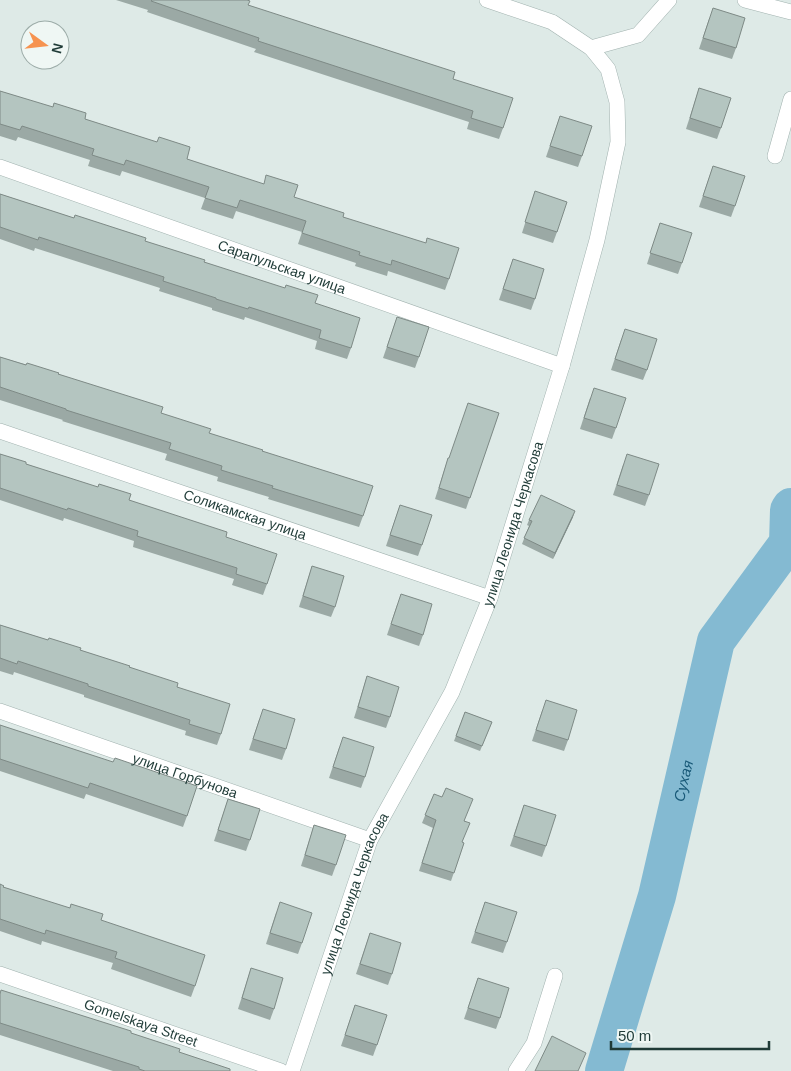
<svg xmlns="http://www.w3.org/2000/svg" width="791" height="1071" font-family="Arial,sans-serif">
<rect width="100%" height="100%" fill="#deeae7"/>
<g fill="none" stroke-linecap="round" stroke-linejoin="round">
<path stroke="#84bad2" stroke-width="38" id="s1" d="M604,1071L657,896L716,641L788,543L789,510L791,507"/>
<defs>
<g id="minor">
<path d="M745,0L791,12"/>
<path d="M591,48L638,35L669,0"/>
<path d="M775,156L791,99"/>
<path id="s2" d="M0,167L562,366"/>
<path id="s3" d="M0,431L490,598"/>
<path id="s4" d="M0,711L370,840"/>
<path id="s5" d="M0,974L281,1071"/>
<path id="s6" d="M292,1071L370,840L452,692L490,598L562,366L597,240L618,142L617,102L608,69L591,48L552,22L487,0"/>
<path d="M516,1071L534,1043L555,976"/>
</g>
</defs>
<use href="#minor" stroke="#a1b2af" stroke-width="16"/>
<use href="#minor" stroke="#fff" stroke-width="15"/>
</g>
<g fill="#9ba9a5">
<path d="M116,0H247L248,5L453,79L503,128L499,139L467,129L469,122L254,52L256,49L147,12L148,10Z"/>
<path d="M709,19L736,48L732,59L699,49Z"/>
<path d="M699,88L721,128L717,139L686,129Z"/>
<path d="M0,91L85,119L187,159L294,197L343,217L449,279L445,290L388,271L387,276L355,266L356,263L298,244L302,232L236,211L233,219L201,209L205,198L122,171L120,176L88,166L90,160L18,137L16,141L0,136Z"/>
<path d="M560,116L582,156L578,167L546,157Z"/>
<path d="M713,166L735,206L731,217L699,207Z"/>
<path d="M535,191L557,232L553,243L522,233Z"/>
<path d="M0,194L145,241L204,262L315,303L351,348L347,359L315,349L317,341L245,317L244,320L212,310V308L159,291L160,288L35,248L34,251L0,239Z"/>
<path d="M660,223L682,263L678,274L647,264Z"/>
<path d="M513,259L535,299L531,310L499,300Z"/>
<path d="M397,317L419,357L415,368L383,358Z"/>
<path d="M621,340L647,370L643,380L611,370Z"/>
<path d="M0,357L58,374L161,413L209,433L262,451L363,516L359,527L268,499L269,497L217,481L218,477L165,460L167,454L62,421L63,420L0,400Z"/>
<path d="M590,398L616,428L612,439L580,429Z"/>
<path d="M499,413L466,509L435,499L448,458H449Z"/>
<path d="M0,454L26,464L129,500L226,537L267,584L263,595L232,585L234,579L133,547L134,541L64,518L63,521L0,500Z"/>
<path d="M623,465L649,495L645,506L613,495Z"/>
<path d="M400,505L422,545L418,556L386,546Z"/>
<path d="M573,517L553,559L522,544L529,526L527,525L529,520Z"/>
<path d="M312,566L335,607L331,617L299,607Z"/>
<path d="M397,605L423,635L419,646L387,635Z"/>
<path d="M0,625L80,650L129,667L177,687L221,734L217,745L185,735L186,731L84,697V695L14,672L13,675L0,671Z"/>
<path d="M367,676L390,717L386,728L354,718Z"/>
<path d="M542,711L568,740L564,751L532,741Z"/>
<path d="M465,712L492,722L480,751L454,741Z"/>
<path d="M259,720L286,749L282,760L249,750Z"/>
<path d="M0,725L187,816L183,827L86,794L84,799L0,771Z"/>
<path d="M339,748L365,777L361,788L329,778Z"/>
<path d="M434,794L465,821L462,842L464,843L451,881L419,871L433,828L422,823Z"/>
<path d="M228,799L250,840L246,851L214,841Z"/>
<path d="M524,805L546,846L542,857L510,846Z"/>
<path d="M314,825L336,865L332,876L301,866Z"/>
<path d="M0,884L3,887L101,920L195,986L191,997L111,969L113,963L42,941L41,945L0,931Z"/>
<path d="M485,902L507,942L503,953L471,943Z"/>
<path d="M276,913L302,943L298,954L266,944Z"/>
<path d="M370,933L392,974L388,985L356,974Z"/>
<path d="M251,968L274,1009L270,1020L238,1009Z"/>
<path d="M478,978L500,1018L496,1029L464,1019Z"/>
<path d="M0,993L131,1033L179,1052L230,1071H113L0,1035Z"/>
<path d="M355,1005L377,1045L373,1056L341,1046Z"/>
</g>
<path fill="#7e8a86" d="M575,511L573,517L553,559L555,553Z"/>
<g fill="#b4c5c0" stroke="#7e8a86">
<path d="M152,0H247L250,1L248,5L455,72L453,79L513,98L503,128L471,118L473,111L258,41L259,38L151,1Z"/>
<path d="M713,8L745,18L736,48L703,38Z"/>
<path d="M699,88L731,98L721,128L690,118Z"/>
<path d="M0,91L53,107L54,103L86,113L85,119L157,142L159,137L190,147L187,159L264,184L266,175L298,185L294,197L344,213L343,217L426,243L427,238L459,248L449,279L392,260L391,265L359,255L360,252L302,233L306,221L240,200L237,208L205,198L209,187L126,160L124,165L92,155L94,149L22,126L20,130L0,124Z"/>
<path d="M560,116L592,126L582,156L550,146Z"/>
<path d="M713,166L745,176L735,206L703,196Z"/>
<path d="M535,191L567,202L557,232L525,222Z"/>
<path d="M0,194L74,218L75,215L146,238L145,241L205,260L204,262L285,288L286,285L318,295L315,303L360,318L351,348L319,338L321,330L249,307L248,309L216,299V298L163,281L164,277L39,237L38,240L0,227Z"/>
<path d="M660,223L692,233L682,263L650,253Z"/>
<path d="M513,259L544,269L535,299L503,289Z"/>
<path d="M397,317L429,327L419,357L387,347Z"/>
<path d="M625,329L657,339L647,370L615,359Z"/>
<path d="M0,357L26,365L27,363L59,373L58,374L163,407L161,413L211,429L209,433L263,450L262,451L373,486L363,516L272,488L273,486L221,470L222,466L169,449L171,443L66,410V409L0,387Z"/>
<path d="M594,388L626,398L616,428L584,418Z"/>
<path d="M468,403L499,413L470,498L439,488L448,458H449Z"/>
<path d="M0,454L26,462V464L98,487L99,484L131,494L129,500L227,532L226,537L277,554L267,584L236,574L237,568L137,536L138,531L68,508L67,510L0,488Z"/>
<path d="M627,454L659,464L649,495L617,485Z"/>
<path d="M541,495L575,511L555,553L524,538L532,521L529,520Z"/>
<path d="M400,505L432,515L422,545L390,535Z"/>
<path d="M312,566L344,576L335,607L303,596Z"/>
<path d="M401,594L432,604L423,635L391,624Z"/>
<path d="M0,625L48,640L49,638L81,648L80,650L130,666L129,667L178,683L177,687L230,704L221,734L189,724L190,720L88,686V684L18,661L17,664L0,658Z"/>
<path d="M367,676L399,687L390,717L358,707Z"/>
<path d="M546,700L577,710L568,740L536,730Z"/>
<path d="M263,709L295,719L286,749L253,739Z"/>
<path d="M465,712L492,722L482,746L456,736Z"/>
<path d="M0,725L113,762L115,758L197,786L187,816L90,783L88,788L0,759Z"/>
<path d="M343,737L374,747L365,777L333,767Z"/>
<path d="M446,788L473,799L464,821L470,823L462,842L464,843L454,873L422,863L436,820L425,815L434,794L442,797Z"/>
<path d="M228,799L260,809L250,840L218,830Z"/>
<path d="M524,805L556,815L546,846L514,836Z"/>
<path d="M314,825L346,835L336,865L305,855Z"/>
<path d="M0,884L4,886L3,887L70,908L71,904L103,914L101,920L205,955L195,986L115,958L117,952L46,930L45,934L0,919Z"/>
<path d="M280,902L312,913L302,943L270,933Z"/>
<path d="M485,902L517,912L507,942L475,932Z"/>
<path d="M370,933L401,943L392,974L360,964Z"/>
<path d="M251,968L283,978L274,1009L242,998Z"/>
<path d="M478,978L509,988L500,1018L468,1008Z"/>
<path d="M1,990L131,1031V1033L180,1049L179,1052L230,1069V1071H145L139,1069V1067L0,1023V994Z"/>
<path d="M355,1005L387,1015L377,1045L345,1035Z"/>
<path d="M552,1036L586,1053L578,1071H535Z"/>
</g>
<g text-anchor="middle" stroke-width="4.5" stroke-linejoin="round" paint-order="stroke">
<g font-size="14" fill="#1f3b37" stroke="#eff7f4">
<text dy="5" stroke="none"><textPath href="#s2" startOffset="299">Сарапульская улица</textPath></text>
<text dy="5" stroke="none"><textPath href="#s3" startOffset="259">Соликамская улица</textPath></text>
<text dy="5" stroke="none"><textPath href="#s6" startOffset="592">улица Леонида Черкасова</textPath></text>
<text dy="5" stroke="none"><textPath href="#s4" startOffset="196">улица Горбунова</textPath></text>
<text dy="5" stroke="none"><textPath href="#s6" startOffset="188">улица Леонида Черкасова</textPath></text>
<text dy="5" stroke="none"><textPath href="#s5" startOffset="149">Gomelskaya Street</textPath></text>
</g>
<g font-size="15" font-style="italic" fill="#185978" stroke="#eff7f4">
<text dy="5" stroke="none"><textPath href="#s1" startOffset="301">Сухая</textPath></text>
</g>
</g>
<g transform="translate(45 45) rotate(105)"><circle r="24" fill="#eff7f4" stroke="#9caca8"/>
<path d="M0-4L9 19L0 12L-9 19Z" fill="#f69350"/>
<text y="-8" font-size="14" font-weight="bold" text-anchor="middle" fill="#1f3b37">N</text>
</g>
<path d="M611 1041v8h158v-8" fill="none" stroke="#1f3b37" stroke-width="2.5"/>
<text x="618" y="1041" font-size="15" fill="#1f3b37" stroke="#eff7f4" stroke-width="4" paint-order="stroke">50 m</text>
</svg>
